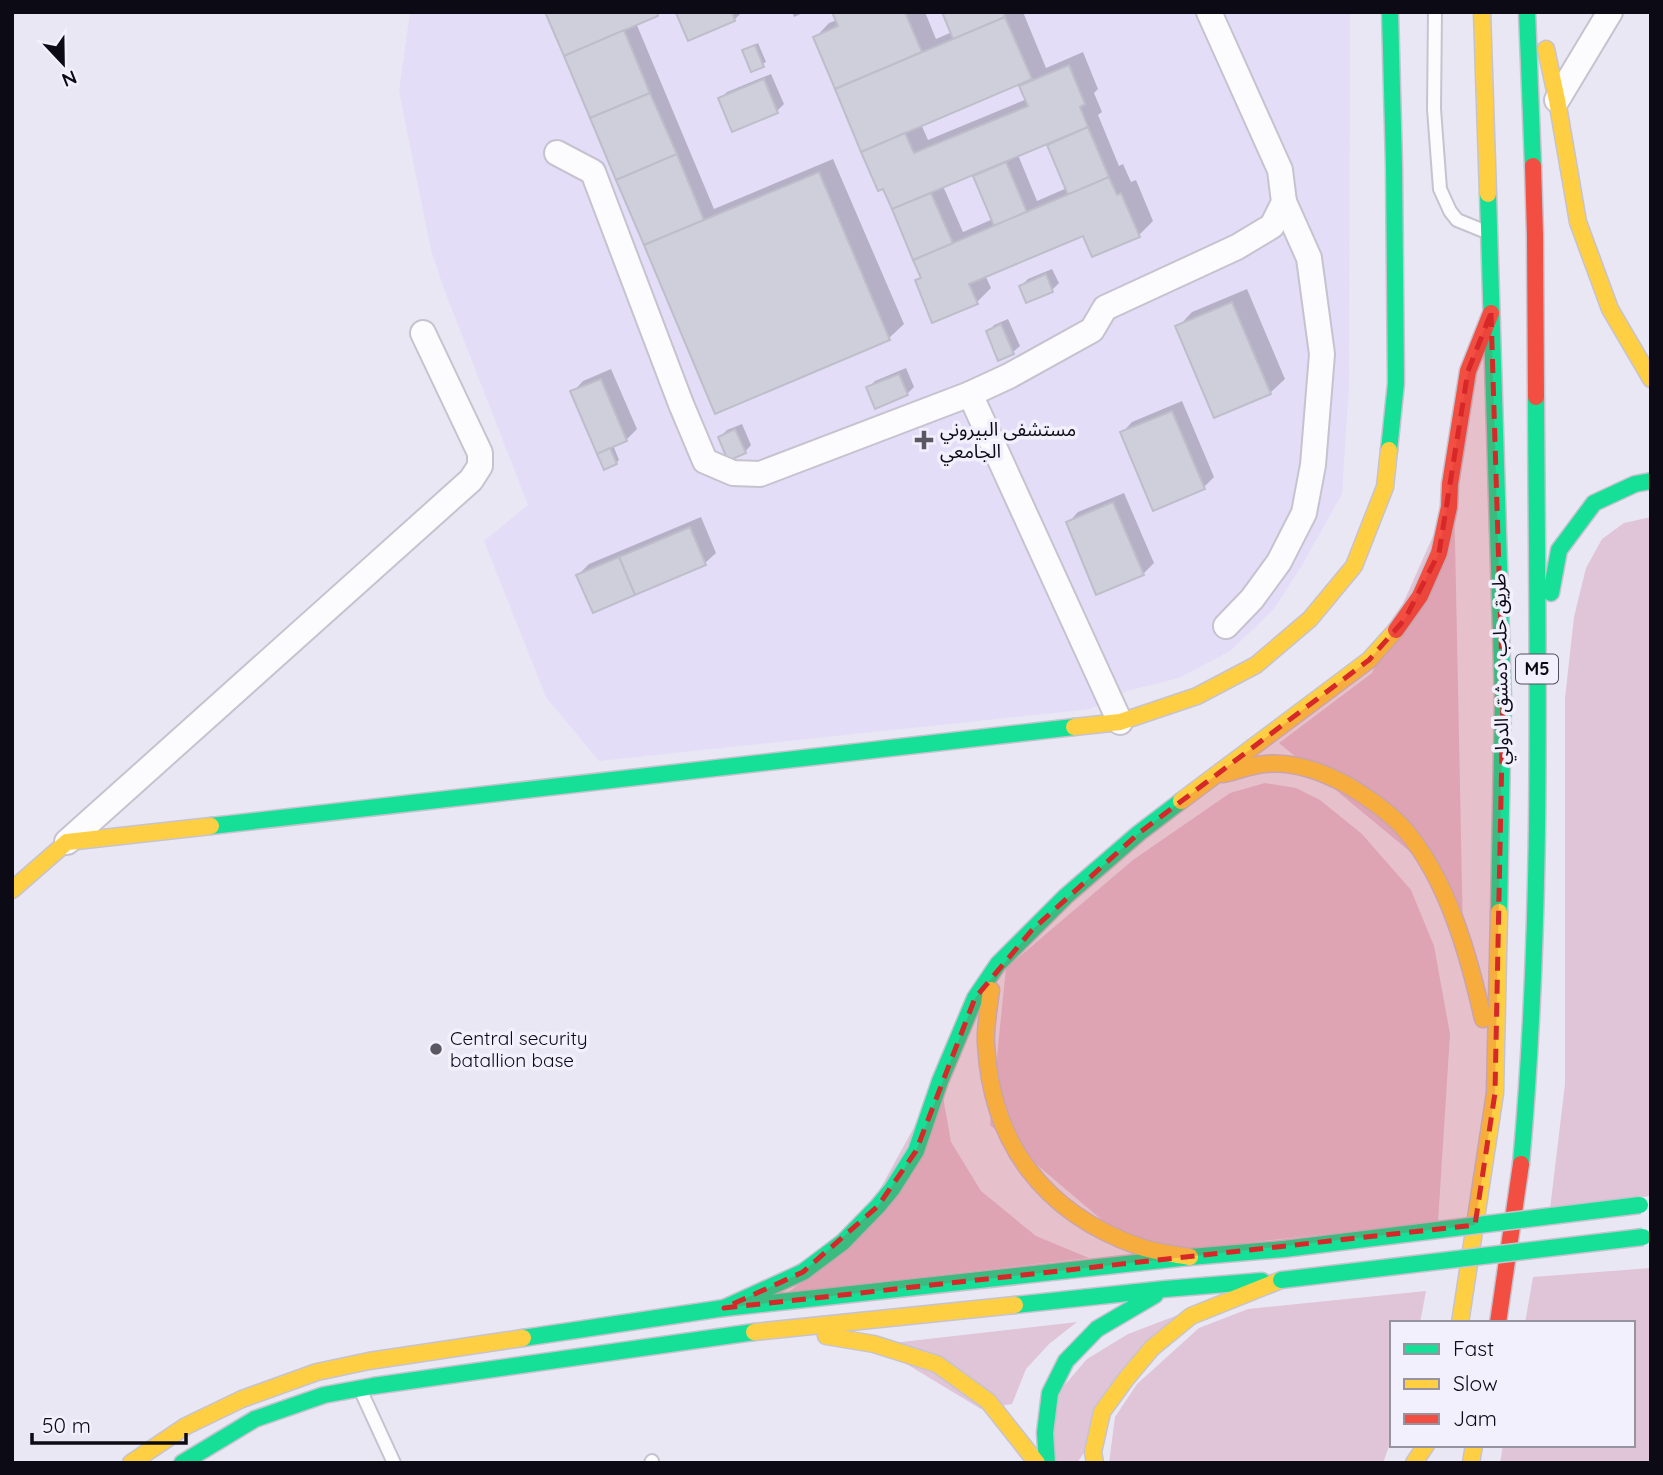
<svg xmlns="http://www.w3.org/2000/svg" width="1663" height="1475" font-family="Quicksand,'Noto Sans Arabic',sans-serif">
<rect width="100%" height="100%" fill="#eae7f4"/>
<path fill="#e3ddf8" d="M410,12H1350L1349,386L1342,494L1304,562L1274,609L1230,651L1179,678L1127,691L1091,709L599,761L546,697L484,541L528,505L444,289L431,250L399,91Z"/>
<g fill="#e0c4d7">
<path d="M1454,489L1463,936L1437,874L1279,743L1372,673Z"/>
<path d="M1651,517V1196L1550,1209L1565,1084V698L1574,617L1586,568L1602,539L1624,523Z"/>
<path d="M1265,783L1296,788L1320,800L1362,834L1411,890L1434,946L1450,1034L1438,1222L1190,1249L1116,1232L990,1125L1006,968L1133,860L1230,793Z"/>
<path d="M940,1080L951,1142L981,1191L1036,1236L1089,1258L788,1292L846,1251Z"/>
<path d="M1651,1268V1463H1500L1503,1445H1633V1323H1525L1533,1277Z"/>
<path d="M1426,1291L1420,1323H1392V1438L1383,1463H1109L1115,1417L1137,1384L1199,1328L1248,1309Z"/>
<path d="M1178,1315L1077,1463H1045L1044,1409L1087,1359L1128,1334Z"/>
<path d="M1077,1322L1049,1344L1026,1369L1012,1404L981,1409L875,1345Z"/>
</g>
<g fill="#0003" fill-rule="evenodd">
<path d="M547,12H662L636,23L714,209L833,159L904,324L889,338L716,412Z"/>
<path d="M679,12H741V13L734,20Z"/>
<path d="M792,12H805L794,17Z"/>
<path d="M834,12H925L936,39L952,32L944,12H1023L1046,68L1083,52L1098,89L1094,93L1102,112L1098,115L1119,166L1123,164L1131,182L1136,180L1153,221L1139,235L1084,233L985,275L991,288L977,302L917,281L922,276L884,187L879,189L815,38L829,23L837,20ZM1020,83L1027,99L928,140L921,124ZM1054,140L1049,145L1067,188L1037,201L1018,155ZM973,173L993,219L963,232L943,186Z"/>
<path d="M758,43L766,62L752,70L744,51Z"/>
<path d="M771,74L784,104L777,111L720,99L727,92Z"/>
<path d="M1052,269L1059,283L1052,290L1021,286L1028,279Z"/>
<path d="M1247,289L1285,379L1270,393L1178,327L1192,312Z"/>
<path d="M1008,319L1020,346L1013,352L988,332L994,325Z"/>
<path d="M906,368L914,387L907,394L868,388L875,381Z"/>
<path d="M611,369L637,429L626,440L613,445L619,460L616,463L573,392L583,381Z"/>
<path d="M1182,401L1214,477L1204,487L1122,433L1132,422Z"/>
<path d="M742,424L751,445L745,452L720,437L727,430Z"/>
<path d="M1124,493L1154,563L1143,574L1068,523L1078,512Z"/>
<path d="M701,517L716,553L705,563L593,611L578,575L589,564Z"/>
</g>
<g fill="#cecfda" stroke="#bebeca" stroke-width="2">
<path d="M545,12H657L658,16L564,56Z"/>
<path d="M678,12H732L735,21L688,41L676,13Z"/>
<path d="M832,12H905L922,52L835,89L813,37L838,26Z"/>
<path d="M942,12H1003L1005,17L953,39Z"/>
<path d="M1005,17L1032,79L861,152L835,89Z"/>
<path d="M624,30L650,93L590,118L564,56Z"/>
<path d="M755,45L764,67L751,72L742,50Z"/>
<path d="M1069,65L1085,104L1080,107L1088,127L892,209L883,189L878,191L861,152L905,133L914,153L1028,106L1019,86Z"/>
<path d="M764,79L778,113L732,132L718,98Z"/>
<path d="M650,93L677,154L616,180L590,118Z"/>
<path d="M1088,127L1109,177L1068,195L1047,145Z"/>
<path d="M677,154L704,220L644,245L616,180Z"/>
<path d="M1006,162L1027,212L994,226L973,176Z"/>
<path d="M819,172L890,340L715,414L644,245Z"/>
<path d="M1109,177L1117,195L1121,193L1140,237L1092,257L1083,236L969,284L978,304L932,323L915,280L921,278L913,260Z"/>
<path d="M931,193L953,243L913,260L892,209Z"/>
<path d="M1046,274L1053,292L1026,303L1019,286Z"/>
<path d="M1232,302L1271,394L1214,418L1175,326Z"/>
<path d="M1001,324L1014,354L998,361L986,331Z"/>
<path d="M899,374L908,395L875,409L866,387Z"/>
<path d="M601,379L627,441L597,454L570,391Z"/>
<path d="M1172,411L1205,489L1153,511L1120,432Z"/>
<path d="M735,429L746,453L728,461L718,437Z"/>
<path d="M610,448L617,464L604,470L597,454Z"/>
<path d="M1113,502L1144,575L1096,595L1066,522Z"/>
<path d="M690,527L706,565L635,595L619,557Z"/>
<path d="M619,557L635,595L593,613L576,575Z"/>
</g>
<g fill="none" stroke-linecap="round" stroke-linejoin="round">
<defs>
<g id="lane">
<path d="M1435,12L1434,109L1440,189L1450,211L1457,220L1484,231"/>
<path d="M360,1389L394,1463"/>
<path d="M651,1463L652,1461"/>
</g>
<g id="street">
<path d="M1557,100L1610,12"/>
<path d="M557,153L593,172L681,404L705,461L733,473L760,474L970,394L1009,376L1092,330L1105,308L1237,247L1272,226L1284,202L1280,170L1209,12"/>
<path d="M970,394L1120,722"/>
<path d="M1226,626L1252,599L1279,562L1304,513L1313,465L1322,354L1309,258L1284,202"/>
<path d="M67,842L471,480L480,466V453L423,333"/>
</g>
<g id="fast">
<path d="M1527,12L1533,166"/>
<path d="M1488,194L1503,700L1499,912"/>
<path d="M1389,450L1396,383L1394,166L1390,12"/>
<path d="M1551,593L1559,550L1594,503L1635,484L1651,481"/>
<path d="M211,826L1074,727"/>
<path d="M1521,1164C1544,909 1537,653 1536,397"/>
<path d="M1015,1305L1165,1289L1262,1281"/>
<path d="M724,1308L803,1272L843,1242L878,1206L892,1189L916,1151L940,1081L975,998L998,964L1066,896L1139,833L1181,801"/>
<path d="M523,1338L724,1308L1190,1257L1284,1249"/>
<path d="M182,1463L255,1419L324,1395L373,1386L754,1332"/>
<path d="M1047,1463L1045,1433L1050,1393L1066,1361L1097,1329L1155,1295"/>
</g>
<g id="slow">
<path d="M1482,12L1488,194"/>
<path d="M1546,49L1557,100L1578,222L1610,309L1651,379"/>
<path d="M1074,727L1120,722L1197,696L1256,665L1310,619L1354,566L1385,487L1389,450"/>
<path d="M1223,774C1237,771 1251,765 1265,764C1293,761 1323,772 1347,785C1369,798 1390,812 1406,831C1448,881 1469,956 1483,1019"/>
<path d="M1181,801L1369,660L1396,630"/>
<path d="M12,890L67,842L211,826"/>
<path d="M991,990C989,1007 985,1026 986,1043C991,1143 1044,1213 1138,1246C1154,1252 1173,1254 1190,1257"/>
<path d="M1460,1323L1495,1093L1499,912"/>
<path d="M754,1332L1015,1305"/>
<path d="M826,1336L874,1344L937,1364L988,1401L1037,1463"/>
<path d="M131,1463L186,1426L242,1399L317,1372L369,1361L523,1338"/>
<path d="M1095,1463L1093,1452L1102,1412L1126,1379L1152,1348L1191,1316L1281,1280"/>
<path d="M1414,1463L1426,1445"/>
<path d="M1471,1463L1474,1445"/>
</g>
<g id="jam">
<path d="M1533,166L1535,235L1536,397"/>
<path d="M1396,630L1420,596L1439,553L1449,507L1450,484L1468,371L1491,313"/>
<path d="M1498,1323L1521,1164"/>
</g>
</defs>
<use href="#lane" stroke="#c6c3cf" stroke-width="16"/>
<use href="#street" stroke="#c6c3cf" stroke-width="28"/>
<use href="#fast" stroke="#c6c3cf" stroke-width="19"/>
<use href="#slow" stroke="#c6c3cf" stroke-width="19"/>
<use href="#jam" stroke="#c6c3cf" stroke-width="19"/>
<use href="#lane" stroke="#fcfbfd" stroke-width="12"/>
<use href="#street" stroke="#fcfbfd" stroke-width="24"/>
<use href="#fast" stroke="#16e098" stroke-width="16"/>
<use href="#slow" stroke="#ffcf43" stroke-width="16"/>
<use href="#jam" stroke="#f24e42" stroke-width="16"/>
<defs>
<g id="fast-bridge">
<path d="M1284,1249L1640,1205"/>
<path d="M1281,1280L1643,1237"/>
</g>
</defs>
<use href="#fast-bridge" stroke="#c6c3cf" stroke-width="19" stroke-linecap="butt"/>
<use href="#fast-bridge" stroke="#16e098" stroke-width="16"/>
</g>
<path fill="#d62828" fill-opacity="0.2" stroke="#d62828" stroke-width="5" stroke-dasharray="14 9" stroke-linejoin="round" d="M1491,313L1503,700L1495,1093L1475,1225L724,1308L803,1272L878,1206L916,1151L975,998L1032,930L1139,833L1369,660L1405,619L1439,553L1468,371Z"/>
<g fill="#5a5762" stroke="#f3f0fd" stroke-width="2.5">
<path d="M920.5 429.5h7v7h7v7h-7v7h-7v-7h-7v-7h7z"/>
<circle cx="436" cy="1049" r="7"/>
</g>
<g text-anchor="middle" stroke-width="7" stroke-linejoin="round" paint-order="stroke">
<rect fill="#f3f0fd" stroke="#514f5a" stroke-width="2" x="1516" y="654.5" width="42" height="29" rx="5"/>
<g font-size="18" font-weight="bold" fill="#0c0a14">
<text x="1537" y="675">M5</text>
</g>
<g font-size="19" fill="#0c0a14" stroke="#f3f0fd" text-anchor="start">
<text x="940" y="436">مستشفى البيروني<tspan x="940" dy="22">الجامعي</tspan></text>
<text x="450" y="1045">Central security<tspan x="450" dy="22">batallion base</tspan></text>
</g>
<g font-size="19" fill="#0c0a14" stroke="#f3f0fd">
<text transform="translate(1500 669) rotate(-91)" y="7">طريق حلب دمشق الدولي</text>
</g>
</g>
<rect width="1663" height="1475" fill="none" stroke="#0c0a14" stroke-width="28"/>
<rect x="1390" y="1321" width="245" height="126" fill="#f3f0fd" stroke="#9794a0" stroke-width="2"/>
<rect x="1404" y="1344" width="35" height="10" fill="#16e098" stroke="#9794a0" stroke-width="2"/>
<text x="1453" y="1356" font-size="21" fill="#0c0a14">Fast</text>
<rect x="1404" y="1379" width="35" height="10" fill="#ffcf43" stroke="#9794a0" stroke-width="2"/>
<text x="1453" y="1391" font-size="21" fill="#0c0a14">Slow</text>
<rect x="1404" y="1414" width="35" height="10" fill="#f24e42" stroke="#9794a0" stroke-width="2"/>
<text x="1453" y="1426" font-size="21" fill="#0c0a14">Jam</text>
<g transform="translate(63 63) rotate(158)" stroke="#f3f0fd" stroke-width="5" paint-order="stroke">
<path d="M0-5L12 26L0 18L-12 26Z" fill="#0c0a14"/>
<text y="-10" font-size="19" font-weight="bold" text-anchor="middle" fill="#0c0a14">N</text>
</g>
<path d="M32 1433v10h154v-10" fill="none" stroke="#0c0a14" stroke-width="3.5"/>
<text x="42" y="1433" font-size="21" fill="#0c0a14" stroke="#f3f0fd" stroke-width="5" paint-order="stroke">50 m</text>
</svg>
